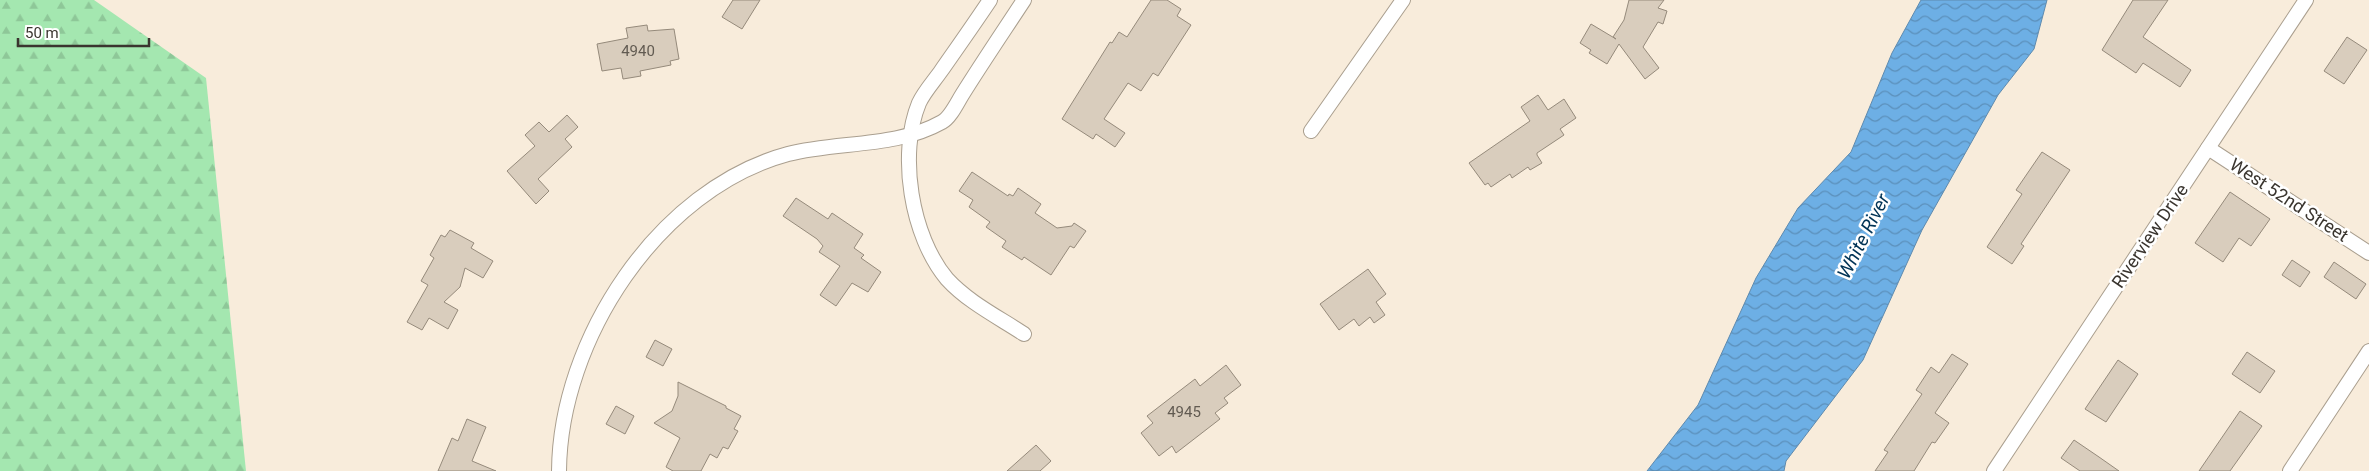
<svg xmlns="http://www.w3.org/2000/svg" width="2369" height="471" font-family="Roboto,sans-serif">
<defs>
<pattern id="forest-firs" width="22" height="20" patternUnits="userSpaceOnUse" patternTransform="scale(1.25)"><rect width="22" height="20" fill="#a4e7b0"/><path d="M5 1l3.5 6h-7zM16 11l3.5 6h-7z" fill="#8ec798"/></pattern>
<pattern id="water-waves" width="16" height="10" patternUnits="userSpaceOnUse" patternTransform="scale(1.25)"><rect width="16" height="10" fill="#6dafe5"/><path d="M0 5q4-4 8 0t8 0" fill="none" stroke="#5b8fba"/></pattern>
</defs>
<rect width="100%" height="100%" fill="#f8ecdb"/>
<path fill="url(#forest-firs)" d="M0,0H94L206,78L246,471H0Z"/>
<path fill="url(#water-waves)" stroke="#5e8aae" d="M1921,0H2047L2034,49L1998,95L1922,230L1863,360L1786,461L1784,471H1647L1698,405L1756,278L1798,208L1851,152L1892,53Z"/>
<g fill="#d9cdbd" stroke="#958a7b">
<path d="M733,0H760L742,29L722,17Z"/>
<path d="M1151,0H1167L1181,9L1177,16L1191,25L1158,76L1153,73L1141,91L1128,83L1104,119L1125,133L1115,147L1096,134L1093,139L1062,119L1110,42L1112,43L1119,32L1127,37Z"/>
<path d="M1629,0H1664L1658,8L1667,11L1663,24L1658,22L1643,47L1659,68L1645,79L1619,44L1607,64L1589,53L1591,50L1580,43L1591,24L1616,39L1613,37L1624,20Z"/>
<path d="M2133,0H2168L2143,37L2191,70L2180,87L2143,63L2136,73L2102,50Z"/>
<path d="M647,25L648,31L674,29L679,59L670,61L671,65L640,71L641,76L623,79L621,68L602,71L597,44L628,38L626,28Z"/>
<path d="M2347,37L2367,50L2344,84L2324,71Z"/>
<path d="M1538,95L1548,110L1564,99L1576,118L1560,129L1564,135L1537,153V155L1542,163L1530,170L1528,167L1512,178L1510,174L1491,187L1488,183L1485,185L1469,163L1530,121L1521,107Z"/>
<path d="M567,115L578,127L565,139L572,147L538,179L549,191L536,204L507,171L535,146L525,135L539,122L549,132Z"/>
<path d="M2042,152L2070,170L2021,244L2024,246L2012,264L1987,247L2022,194L2016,190Z"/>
<path d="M972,172L1008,196L1009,194L1013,196L1018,188L1041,204L1035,213L1057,228L1072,226L1074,223L1086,231L1074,248L1070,246L1051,275L1024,257L1022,260L1002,247L1006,241L986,227L990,222L969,207L973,200L959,191Z"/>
<path d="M2230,192L2270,219L2251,246L2239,238L2223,262L2195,243Z"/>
<path d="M796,198L828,219L832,213L863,234L854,248L864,255L861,258L881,272L868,292L852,283L836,306L820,295L840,266L819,252L823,246L817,239L783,216Z"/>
<path d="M450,230L474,243L471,248L493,261L483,278L465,268L460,287L444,302L458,310L448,329L429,318L422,330L407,322L428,285L421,281L434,258L430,255L441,235L445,237Z"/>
<path d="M2292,260L2310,272L2300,287L2282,275Z"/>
<path d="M2334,262L2366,284L2356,299L2324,277Z"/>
<path d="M1368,269L1386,294L1376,302L1385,315L1374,323L1370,317L1359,326L1354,319L1339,330L1320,304Z"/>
<path d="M655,340L672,349L663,366L646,357Z"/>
<path d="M2247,352L2275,371L2260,393L2232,374Z"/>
<path d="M1952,354L1968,364L1935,413L1949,423L1935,443L1932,442L1914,471H1875L1888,452L1884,450L1922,394L1916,390L1931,367L1939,373Z"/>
<path d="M2118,360L2138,374L2106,422L2085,409Z"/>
<path d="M1226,365L1241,385L1224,398L1228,403L1215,413L1220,419L1176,453L1172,446L1159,456L1141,433L1153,423L1147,416L1195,379L1200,386Z"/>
<path d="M678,382L726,406V408L741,416L734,429L738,431L728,449L723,447L717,458L710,454L701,471H673L666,467L680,438L654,423L672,411L678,396Z"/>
<path d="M616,406L634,416L625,434L606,424Z"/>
<path d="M2240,411L2262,426L2230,471H2199Z"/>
<path d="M467,419L486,427L472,461L496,471H438L452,438L458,441Z"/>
<path d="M2074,440L2099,457L2119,471H2080L2061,458Z"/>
<path d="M1036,445L1051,461L1040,471H1007Z"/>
</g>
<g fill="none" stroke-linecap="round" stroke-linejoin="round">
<defs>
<g id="street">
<path d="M990,0C974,24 957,48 941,71C934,81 924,92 919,103C898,154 911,236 947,279C968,302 998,317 1024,334"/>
<path d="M1311,131L1403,0"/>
<path d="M2208,148L2369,253"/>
<path d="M559,471C560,340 658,189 788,154C838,141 896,148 942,122C950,118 957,103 962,95C982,63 1003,32 1024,0"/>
<path d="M1994,471L2306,0"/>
<path d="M2290,471L2369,351"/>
</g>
</defs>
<use href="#street" stroke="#aa9f8f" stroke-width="16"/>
<use href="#street" stroke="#fff" stroke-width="14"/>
</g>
<g text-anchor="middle" stroke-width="5" stroke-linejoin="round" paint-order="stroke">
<g font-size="15" fill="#625b52">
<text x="638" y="56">4940</text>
<text x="1184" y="417">4945</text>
</g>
<g font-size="18" fill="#3a352f" stroke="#fff">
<text transform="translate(2289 200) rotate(33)" y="6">West 52nd Street</text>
<text transform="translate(2150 236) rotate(-56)" y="6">Riverview Drive</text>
</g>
<g font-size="19" font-style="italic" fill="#003356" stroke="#fff">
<text transform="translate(1863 236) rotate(-63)" y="7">White River</text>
</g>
</g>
<path d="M18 38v8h131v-8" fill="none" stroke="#3a352f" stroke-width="2.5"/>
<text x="25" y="38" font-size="15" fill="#3a352f" stroke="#ffffff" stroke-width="4" paint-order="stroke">50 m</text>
</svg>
